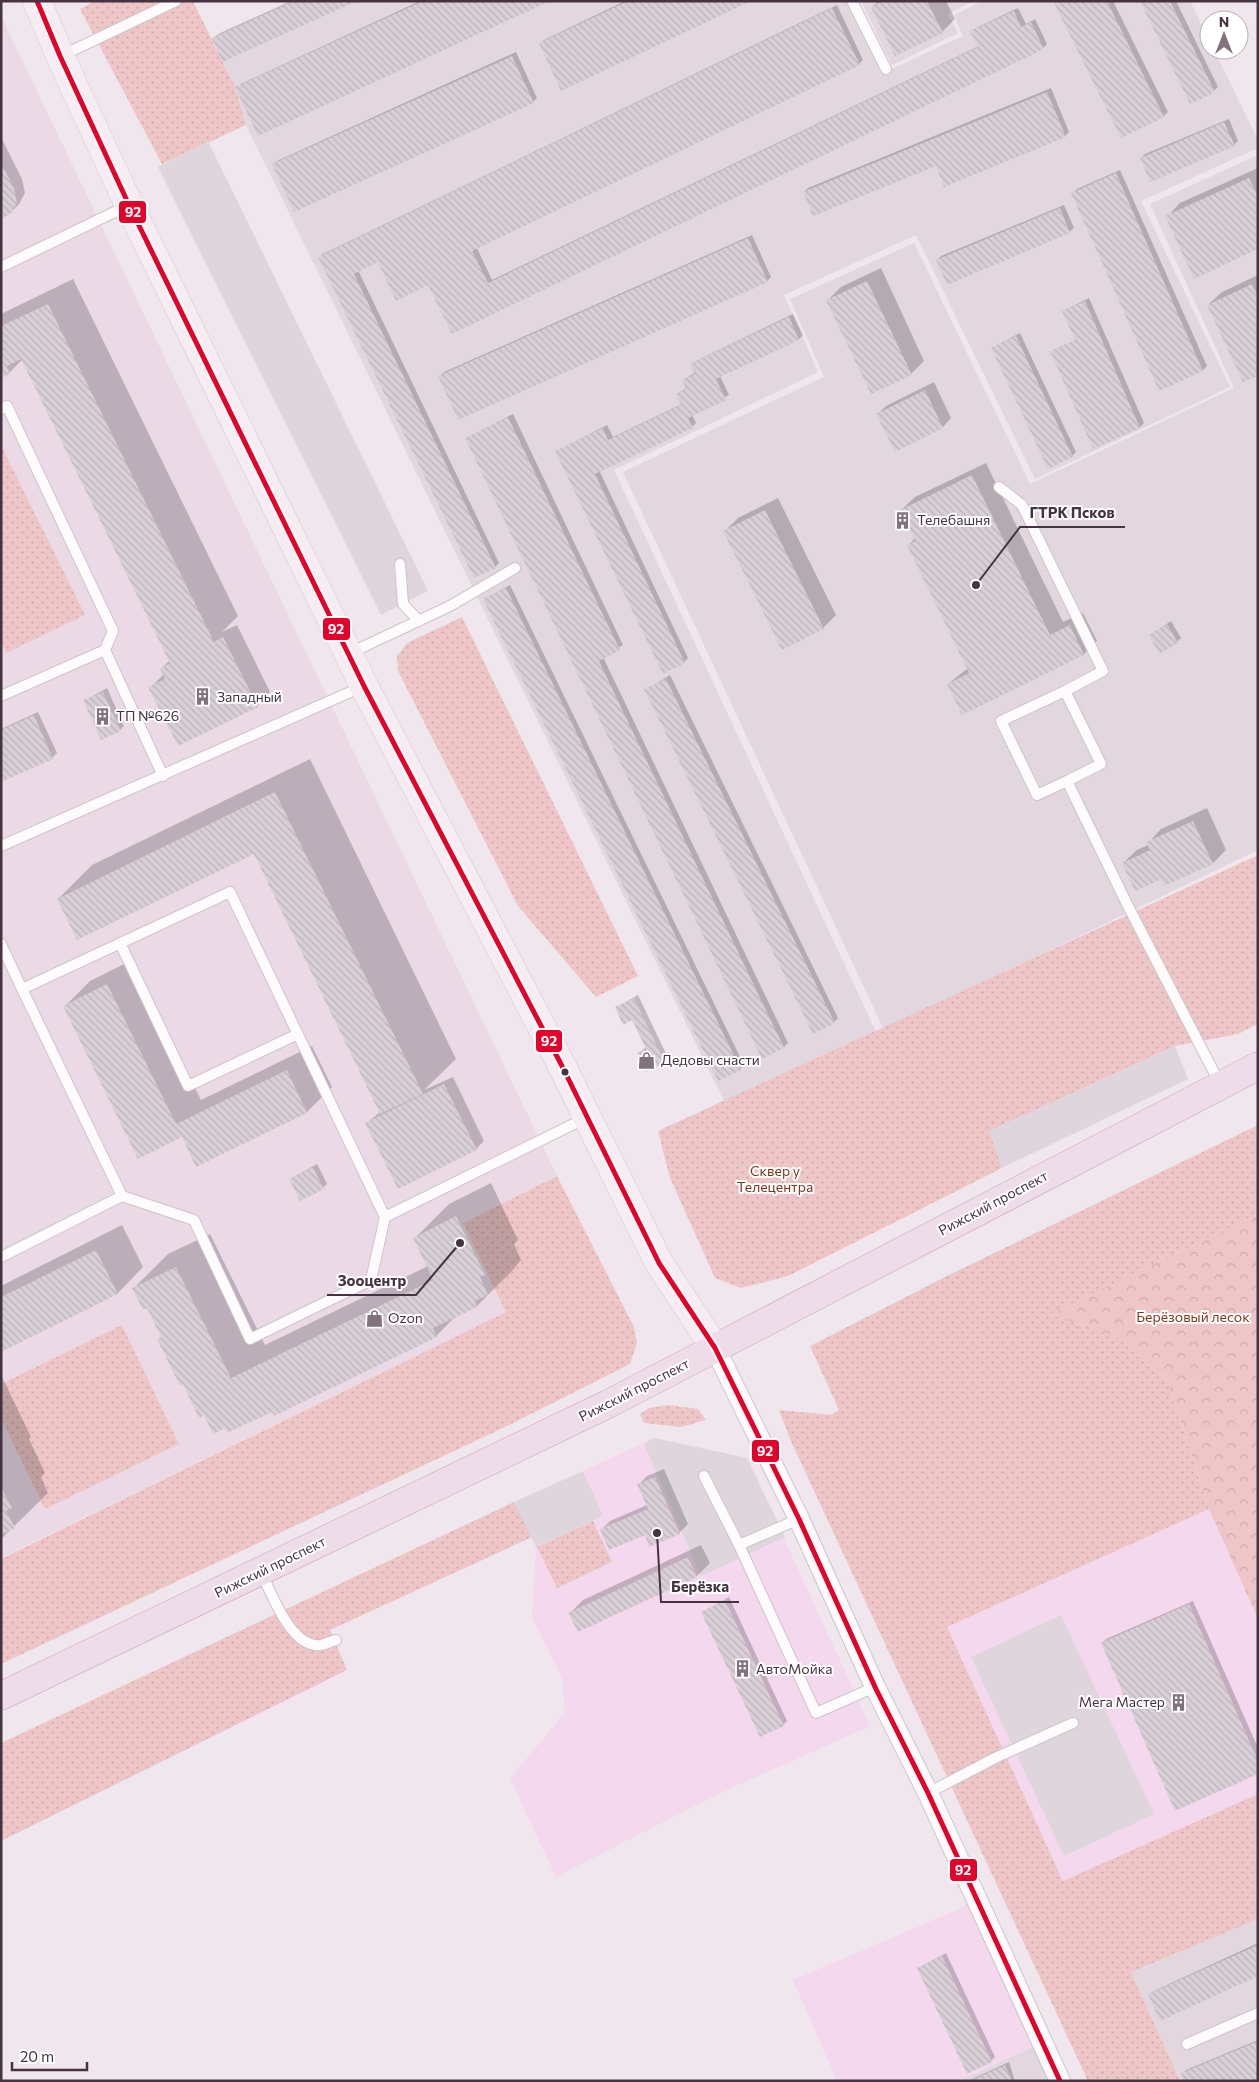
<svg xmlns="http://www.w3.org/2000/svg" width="1259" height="2082" font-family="Commissioner,sans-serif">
<defs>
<pattern id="green-dots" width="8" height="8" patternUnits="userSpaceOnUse" patternTransform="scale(1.25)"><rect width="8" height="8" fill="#eec6c7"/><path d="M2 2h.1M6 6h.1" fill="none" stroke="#cdabac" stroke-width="1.8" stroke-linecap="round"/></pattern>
<pattern id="forest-crowns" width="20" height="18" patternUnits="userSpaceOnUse" patternTransform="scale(1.25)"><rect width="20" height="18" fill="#eec6c7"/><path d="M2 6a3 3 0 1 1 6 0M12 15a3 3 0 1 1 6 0" fill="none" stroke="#cdabac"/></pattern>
<pattern id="building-back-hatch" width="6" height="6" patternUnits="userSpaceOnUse" patternTransform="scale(1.25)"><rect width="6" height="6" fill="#d9cfd7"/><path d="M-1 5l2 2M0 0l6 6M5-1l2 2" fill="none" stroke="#bcb2ba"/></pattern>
</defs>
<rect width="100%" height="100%" fill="#f0e6ed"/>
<path fill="#ebdae6" d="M1,16L557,1176L463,1223L506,1312L1,1558Z"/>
<g fill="#f4d8ee">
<path d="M654,1438L747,1458L870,1726L716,1795L556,1877L510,1778L565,1713L562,1677L532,1617L536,1547L603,1516L583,1471Z"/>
<path d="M1209,1509L1258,1619V1794L1063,1881L947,1627Z"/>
<path d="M969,1902L1034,2047L958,2081H837L793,1980L957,1910Z"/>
</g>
<g fill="#e2d6df">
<path d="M294,1H847L883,73L963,36L954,15L982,1H1190L1209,40V50H1214L1258,140V148L1141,201L1230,387L1035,479L916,235L784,295L818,372L614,470L877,1034L726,1105L246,125L235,87L212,38Z"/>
<path d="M861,1H974L948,14L958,33L892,65Z"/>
<path d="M1258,155V850L884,1030L623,472L824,377L790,299L914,243L1030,484L1234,388L1150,204Z"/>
<path d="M1258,1919V2081H1180L1131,1972Z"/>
<path d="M1034,2047L1050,2081H958Z"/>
</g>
<g fill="url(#green-dots)">
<path d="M95,1H193L235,87L246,125L162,164L80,9Z"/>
<path d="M1,445L85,615L6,653L1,643Z"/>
<path d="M462,617L638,976L596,997L518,906L398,671L397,656L407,643Z"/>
<path d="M1258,855V1024L1238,1034L1175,1046L990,1131L1002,1168L788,1276L741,1288L715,1278L670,1178L658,1131Z"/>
<path d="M1258,1125V1214L1051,1314L1117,1337L1168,1382L1209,1509L947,1627L1063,1881L1258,1794V1919L1131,1972L1180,2081H1088L790,1439L779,1410L831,1415L839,1410L810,1346L947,1276Z"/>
<path d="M557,1176L634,1327L637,1343L630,1364L505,1427L1,1664V1559L506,1312L463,1223Z"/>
<path d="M122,1325L179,1444L45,1509L1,1419V1384Z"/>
<path d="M669,1405L698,1409L706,1420L681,1427L644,1423L640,1414L649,1408Z"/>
<path d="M514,1502L532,1537L330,1630L347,1670L1,1841V1743Z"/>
<path d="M593,1521L612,1562L557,1588L537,1547Z"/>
</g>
<path fill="url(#forest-crowns)" d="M1258,1214V1619L1209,1509L1168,1382L1117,1337L1050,1314Z"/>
<g fill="#dfd6dd">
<path d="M208,141L428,591L381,615L158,167Z"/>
<path d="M1175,1046L1188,1079L1002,1168L989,1131Z"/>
<path d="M654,1438L747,1458L785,1537L701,1576L644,1444Z"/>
<path d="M583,1471L603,1516L536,1547L514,1502Z"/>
<path d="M1061,1615L1154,1814L1064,1856L971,1657Z"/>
</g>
<g fill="#0003">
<path d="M291,1H354L214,38L218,34Z"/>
<path d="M420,1H547L237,88L241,84Z"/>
<path d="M625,1H748L540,44L544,40Z"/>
<path d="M878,1H946L955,19L942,32L872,7Z"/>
<path d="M1054,1H1113L1168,112L1164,116L1121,137Z"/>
<path d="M1141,1H1176L1218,87L1214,91Z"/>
<path d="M837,5L863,60L859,64L477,248L492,280L979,46L972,31L976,28L1018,8L1026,24L1035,19L1047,44L1043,48L453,332L429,283L378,261L358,270L499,563L495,567L319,258L323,254Z"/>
<path d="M516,52L537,98L533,102L295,211L273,165L277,161Z"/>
<path d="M1051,88L1069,132L1065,136L804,192L808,188Z"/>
<path d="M1229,119L1238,141L1234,145L1141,158L1145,154Z"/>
<path d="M1,137L22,179L25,193L19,204L10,213L1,218Z"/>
<path d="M1258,168V247L1167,217L1180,203Z"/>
<path d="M1120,170L1207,366L1203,370L1073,193L1077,189Z"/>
<path d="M1064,205L1074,228L1069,232L937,260L941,256Z"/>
<path d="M752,235L771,277L767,281L440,376L444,372Z"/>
<path d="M881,268L924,361L911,374L828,300L841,287Z"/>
<path d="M1258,275V374L1208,305L1222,292Z"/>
<path d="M73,279L238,616L222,632L237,625L270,692L257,706L150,688L164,674L161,669L170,660L23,359L10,372L1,377V314Z"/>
<path d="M1089,298L1144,423L1140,427L1093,447L1052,352L1081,339L1063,311Z"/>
<path d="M793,314L803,335L799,339L720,376L729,395L692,415L696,423L692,427L599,470L688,658L684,662L557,451L607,425L613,437L682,404L677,394L686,388L683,380L696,372L692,365L696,361Z"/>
<path d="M1020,333L1076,452L1072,456L992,348Z"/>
<path d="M934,382L951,418L943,427L895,450L878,414L886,406Z"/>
<path d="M513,414L623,645L603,657L788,1043L784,1047L467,438Z"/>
<path d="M986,463L1063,622L1083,613L1097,641L1084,654L948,684L968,668L908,546L915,538L901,510L915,497Z"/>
<path d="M778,498L836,615L823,628L725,531L738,518Z"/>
<path d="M510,585L744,1065L740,1069L485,599Z"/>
<path d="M1171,621L1181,638L1177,642L1150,635Z"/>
<path d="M670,675L838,1018L834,1022L646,690Z"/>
<path d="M107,688L124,726L120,730L84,701Z"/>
<path d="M38,712L57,753L53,757L1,781V729Z"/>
<path d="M310,759L456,1059L424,1090L453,1077L484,1141L476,1149L367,1123L380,1112L254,853L58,899L92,865Z"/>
<path d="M1207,808L1226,850L1213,863L1165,885L1162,878L1123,863L1137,850L1148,845V843L1161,829Z"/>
<path d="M132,960L201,1100L312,1046L332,1087L307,1112L197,1165L183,1136L65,1006L90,981Z"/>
<path d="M638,995L668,1058L664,1062L639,1053L646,1047L633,1019L617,1007Z"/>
<path d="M317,1164L327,1184L323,1188L290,1179Z"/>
<path d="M491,1183L518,1240L514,1244L521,1260L511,1272L477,1306L457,1315L436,1336L273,1410L162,1336L147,1306L134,1288L168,1254L210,1234L265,1345L428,1266L415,1238L449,1204Z"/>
<path d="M122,1225L143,1267L118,1293L1,1351V1286Z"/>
<path d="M1,1375L31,1437L29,1439L45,1473L41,1477L48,1493L1,1539Z"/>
<path d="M664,1469L688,1524L679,1533L645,1534L602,1529L610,1521L647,1505L639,1484L647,1476Z"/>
<path d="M701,1545L710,1563L697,1576L579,1630L570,1613L583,1600Z"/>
<path d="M729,1597L787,1721L783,1725L703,1612Z"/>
<path d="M1193,1601L1258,1748V1773L1102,1643L1106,1639Z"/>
<path d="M1258,1943V1975L1150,1995L1154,1991Z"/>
<path d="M946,1953L995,2057L991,2061L918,1968Z"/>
<path d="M1258,2040V2081L1182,2074L1186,2070Z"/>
<path d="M1009,2062L1015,2081H968Z"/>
</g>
<g fill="url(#building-back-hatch)">
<path d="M294,1H357L222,62L212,38Z"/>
<path d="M423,1H550L258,136L235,87Z"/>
<path d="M628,1H751L561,91L539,43Z"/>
<path d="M883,1H927L943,33L895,56L871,7Z"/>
<path d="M1053,1H1107L1164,117L1121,138Z"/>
<path d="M1140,1H1170L1215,92L1190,104Z"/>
<path d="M832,8L860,65L472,251L488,283L978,47L970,31L1014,11L1021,27L1031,22L1044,49L452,334L428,285L396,301L378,262L354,274L496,568L474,578L318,257Z"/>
<path d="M512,56L534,103L294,212L272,164Z"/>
<path d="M1047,92L1066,137L944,187L936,166L813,216L803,192Z"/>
<path d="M1224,122L1235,146L1150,182L1140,158Z"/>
<path d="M1,163L14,188L17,203L10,214L1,219Z"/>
<path d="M1116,173L1203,371L1159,391L1071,193Z"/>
<path d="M1249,178L1258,196V249L1194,279L1165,216Z"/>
<path d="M1060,208L1070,233L947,285L936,260Z"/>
<path d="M748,238L768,282L458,420L438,376Z"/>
<path d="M867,281L912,375L871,394L826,300Z"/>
<path d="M1252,284L1258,297V376L1243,382L1207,305Z"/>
<path d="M1085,301L1140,428L1093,449L1050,351L1075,340L1062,311Z"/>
<path d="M48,304L214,642L223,637L258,707L178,746L148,687L165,679L160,669L170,663L21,359L7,366L10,374L1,378V326Z"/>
<path d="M789,317L799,340L716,379L726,400L688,418L693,428L595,474L685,663L663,674L555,451L603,428L608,440L681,405L676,394L686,389L682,380L695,374L690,364Z"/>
<path d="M1016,336L1073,457L1048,469L991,348Z"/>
<path d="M925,390L943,428L895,452L876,414Z"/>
<path d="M508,417L620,650L599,661L784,1048L762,1059L465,438Z"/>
<path d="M972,475L1050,635L1070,625L1084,655L962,715L947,684L969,673L907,545L915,541L905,520L901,521L904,519L900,510Z"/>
<path d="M765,510L824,629L782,650L723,531Z"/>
<path d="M506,588L741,1070L718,1081L483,599Z"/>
<path d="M1167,624L1178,643L1159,654L1149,635Z"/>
<path d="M666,679L835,1023L813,1034L644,689Z"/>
<path d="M103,692L121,731L101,740L83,700Z"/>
<path d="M34,715L53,759L1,782V730Z"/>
<path d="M275,792L423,1094L380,1114L254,854L77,940L57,899Z"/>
<path d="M1193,821L1213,864L1164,886L1161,879L1135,891L1122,863L1150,850L1146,842Z"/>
<path d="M107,984L176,1124L287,1070L307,1113L196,1167L182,1137L138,1159L63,1006Z"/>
<path d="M634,998L665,1063L646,1072L637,1053L646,1049L632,1020L623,1025L615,1007Z"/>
<path d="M444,1084L477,1150L398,1189L365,1123Z"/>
<path d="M313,1167L324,1189L300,1201L289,1179Z"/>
<path d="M456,1216L485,1275L480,1277L488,1295L475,1301L477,1307L433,1328L437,1337L274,1416L272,1412L227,1433L225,1428L213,1434L204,1415L199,1418L183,1384L180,1386L157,1339L161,1337L147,1308L143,1310L132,1288L176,1267L231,1378L433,1280L413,1238Z"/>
<path d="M96,1250L118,1294L1,1352V1297Z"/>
<path d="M655,1477L680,1534L649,1547L645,1535L609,1550L600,1529L648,1509L637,1484Z"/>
<path d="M1,1487L12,1508L6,1511L15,1528L1,1535Z"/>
<path d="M688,1557L697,1577L578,1632L568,1613Z"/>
<path d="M725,1600L784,1726L760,1737L701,1612Z"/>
<path d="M1189,1604L1258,1761V1774L1175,1811L1101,1643Z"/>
<path d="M1258,1945V1976L1160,2021L1148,1994Z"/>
<path d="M942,1956L992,2062L967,2074L917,1968Z"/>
<path d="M1258,2041V2081H1184L1181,2073Z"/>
<path d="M1005,2065L1012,2081H970Z"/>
</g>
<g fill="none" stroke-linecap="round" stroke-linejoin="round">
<defs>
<g id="service">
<path d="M852,1L886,69"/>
<path d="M61,56L176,1"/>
<path d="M1,267L129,205"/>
<path d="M1,409L7,406L113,631L105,650"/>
<path d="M999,487L1022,505L1103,671L1065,691"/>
<path d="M400,564L403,604L419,621"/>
<path d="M350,653L450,606L515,568"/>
<path d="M1,696L105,650L163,776"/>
<path d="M1067,781L1101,764L1065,691L1001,721L1037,795L1067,781L1127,904L1220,1084"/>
<path d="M1,846L364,686"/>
<path d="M120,943L188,1086L298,1034"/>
<path d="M1,944L22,989"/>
<path d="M385,1217L371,1280L250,1339L194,1220L122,1196L22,989L230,892L385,1217L586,1118"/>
<path d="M1,1257L122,1196"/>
<path d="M704,1476L739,1545"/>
<path d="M799,1519L739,1545L816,1713L875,1687"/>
<path d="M261,1572C272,1594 291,1649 321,1645C326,1644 331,1641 336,1640"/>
<path d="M928,1793L997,1757L1073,1723"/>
<path d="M1187,2044L1258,2013"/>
</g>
<path id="minor" d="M715,1348L799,1519L875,1687L928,1793L1060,2081"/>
<path id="secondary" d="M37,1L60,56L129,205L364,686L562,1066L659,1263L715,1348"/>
<path id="trunk" d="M1,1696L608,1404L1258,1066"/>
</defs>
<use href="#service" stroke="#cec3cb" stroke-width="12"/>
<use href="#minor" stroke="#cec3cb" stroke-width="22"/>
<use href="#secondary" stroke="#d7c4d1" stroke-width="29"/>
<use href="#trunk" stroke="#ca9fbf" stroke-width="29"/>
<use href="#service" stroke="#fdfbfc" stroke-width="10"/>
<use href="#minor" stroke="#fdfbfc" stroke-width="20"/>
<use href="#secondary" stroke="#f6edf3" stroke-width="28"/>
<use href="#trunk" stroke="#eedce8" stroke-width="28"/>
<defs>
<path id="bus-1" d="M37,1L60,56L129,205L364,686L562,1066L659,1263L715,1348L799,1519L875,1687L928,1793L1060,2081"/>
</defs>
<use href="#bus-1" stroke="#fff" stroke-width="9"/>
<use href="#bus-1" stroke="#e4002b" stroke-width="5"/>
</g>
<defs>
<symbol id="building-bare" viewBox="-9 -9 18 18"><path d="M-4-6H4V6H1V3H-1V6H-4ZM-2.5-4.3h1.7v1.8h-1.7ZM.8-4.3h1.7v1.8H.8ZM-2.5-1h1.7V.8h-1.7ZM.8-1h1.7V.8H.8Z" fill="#82727d" stroke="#fff" stroke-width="2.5" paint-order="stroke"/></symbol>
<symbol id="shop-bare" viewBox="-9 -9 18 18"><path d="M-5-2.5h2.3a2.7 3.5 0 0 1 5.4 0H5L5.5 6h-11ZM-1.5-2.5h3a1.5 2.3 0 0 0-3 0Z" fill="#82727d" stroke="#fff" stroke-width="2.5" paint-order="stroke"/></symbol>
</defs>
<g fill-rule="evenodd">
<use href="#building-bare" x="890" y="508" width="25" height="25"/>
<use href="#building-bare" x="190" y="684" width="25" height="25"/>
<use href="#building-bare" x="90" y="704" width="25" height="25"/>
<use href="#shop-bare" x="634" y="1048" width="25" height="25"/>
<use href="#shop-bare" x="362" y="1306" width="25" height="25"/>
<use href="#building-bare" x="730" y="1656" width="25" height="25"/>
<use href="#building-bare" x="1166" y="1690" width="25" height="25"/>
</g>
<circle fill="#463341" stroke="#fff" stroke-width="2" cx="565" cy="1072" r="4.5"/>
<g text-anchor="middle" stroke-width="4" stroke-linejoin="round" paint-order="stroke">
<g font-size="14" fill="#463341" stroke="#fff" text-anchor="start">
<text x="917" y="525">Телебашня</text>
<text x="217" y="702">Западный</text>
<text x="116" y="721">ТП №626</text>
<text x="661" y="1065">Дедовы снасти</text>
<text x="388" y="1323">Ozon</text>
<text x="756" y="1674">АвтоМойка</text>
<text x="1165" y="1707" text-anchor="end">Мега Мастер</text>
</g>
<g font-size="14" fill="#7c3721" stroke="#fff">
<text x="775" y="1176">Сквер у<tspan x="775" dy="16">Телецентра</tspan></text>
<text x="1193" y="1322">Берёзовый лесок</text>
</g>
<g font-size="14" fill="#463341" stroke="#fff">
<text transform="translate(993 1203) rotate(-28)" y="5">Рижский проспект</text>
<text transform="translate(634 1390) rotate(-27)" y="5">Рижский проспект</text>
<text transform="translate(270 1567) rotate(-26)" y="5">Рижский проспект</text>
</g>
</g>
<path fill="none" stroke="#463341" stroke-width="2" d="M976 585L1020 527H1125M460 1243L416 1295H327M657 1533L661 1602H739"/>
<g fill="#463341" stroke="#fff" stroke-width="2">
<circle cx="976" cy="585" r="5"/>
<circle cx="460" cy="1243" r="5"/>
<circle cx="657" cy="1533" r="5"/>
</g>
<g font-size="15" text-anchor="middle" font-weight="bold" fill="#463341" stroke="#fff" stroke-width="4" stroke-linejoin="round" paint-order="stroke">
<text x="1072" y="518">ГТРК Псков</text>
<text x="372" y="1286">Зооцентр</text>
<text x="700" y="1592">Берёзка</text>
</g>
<g stroke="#fff" stroke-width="2">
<rect x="118" y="200" width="29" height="24" rx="5" fill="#e4002b"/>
<rect x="322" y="617" width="29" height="24" rx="5" fill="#e4002b"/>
<rect x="535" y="1029" width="28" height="24" rx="5" fill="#e4002b"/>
<rect x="751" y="1439" width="29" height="24" rx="5" fill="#e4002b"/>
<rect x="949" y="1858" width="29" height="24" rx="5" fill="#e4002b"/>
</g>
<g font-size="14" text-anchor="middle" font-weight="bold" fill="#fff">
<text x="133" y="217">92</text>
<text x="336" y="634">92</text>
<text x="549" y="1046">92</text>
<text x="765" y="1456">92</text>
<text x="963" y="1875">92</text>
</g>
<rect width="1259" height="2082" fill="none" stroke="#463341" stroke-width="5"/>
<g transform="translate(1224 35)"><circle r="24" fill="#ffffff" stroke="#b5adb3"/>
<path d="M0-4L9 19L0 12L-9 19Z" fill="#82727d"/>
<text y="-8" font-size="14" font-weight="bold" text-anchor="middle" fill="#463341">N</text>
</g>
<path d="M12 2062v8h75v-8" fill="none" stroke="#463341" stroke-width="2.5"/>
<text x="20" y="2062" font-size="15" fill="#463341" stroke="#ffffff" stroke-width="4" paint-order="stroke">20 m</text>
</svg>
